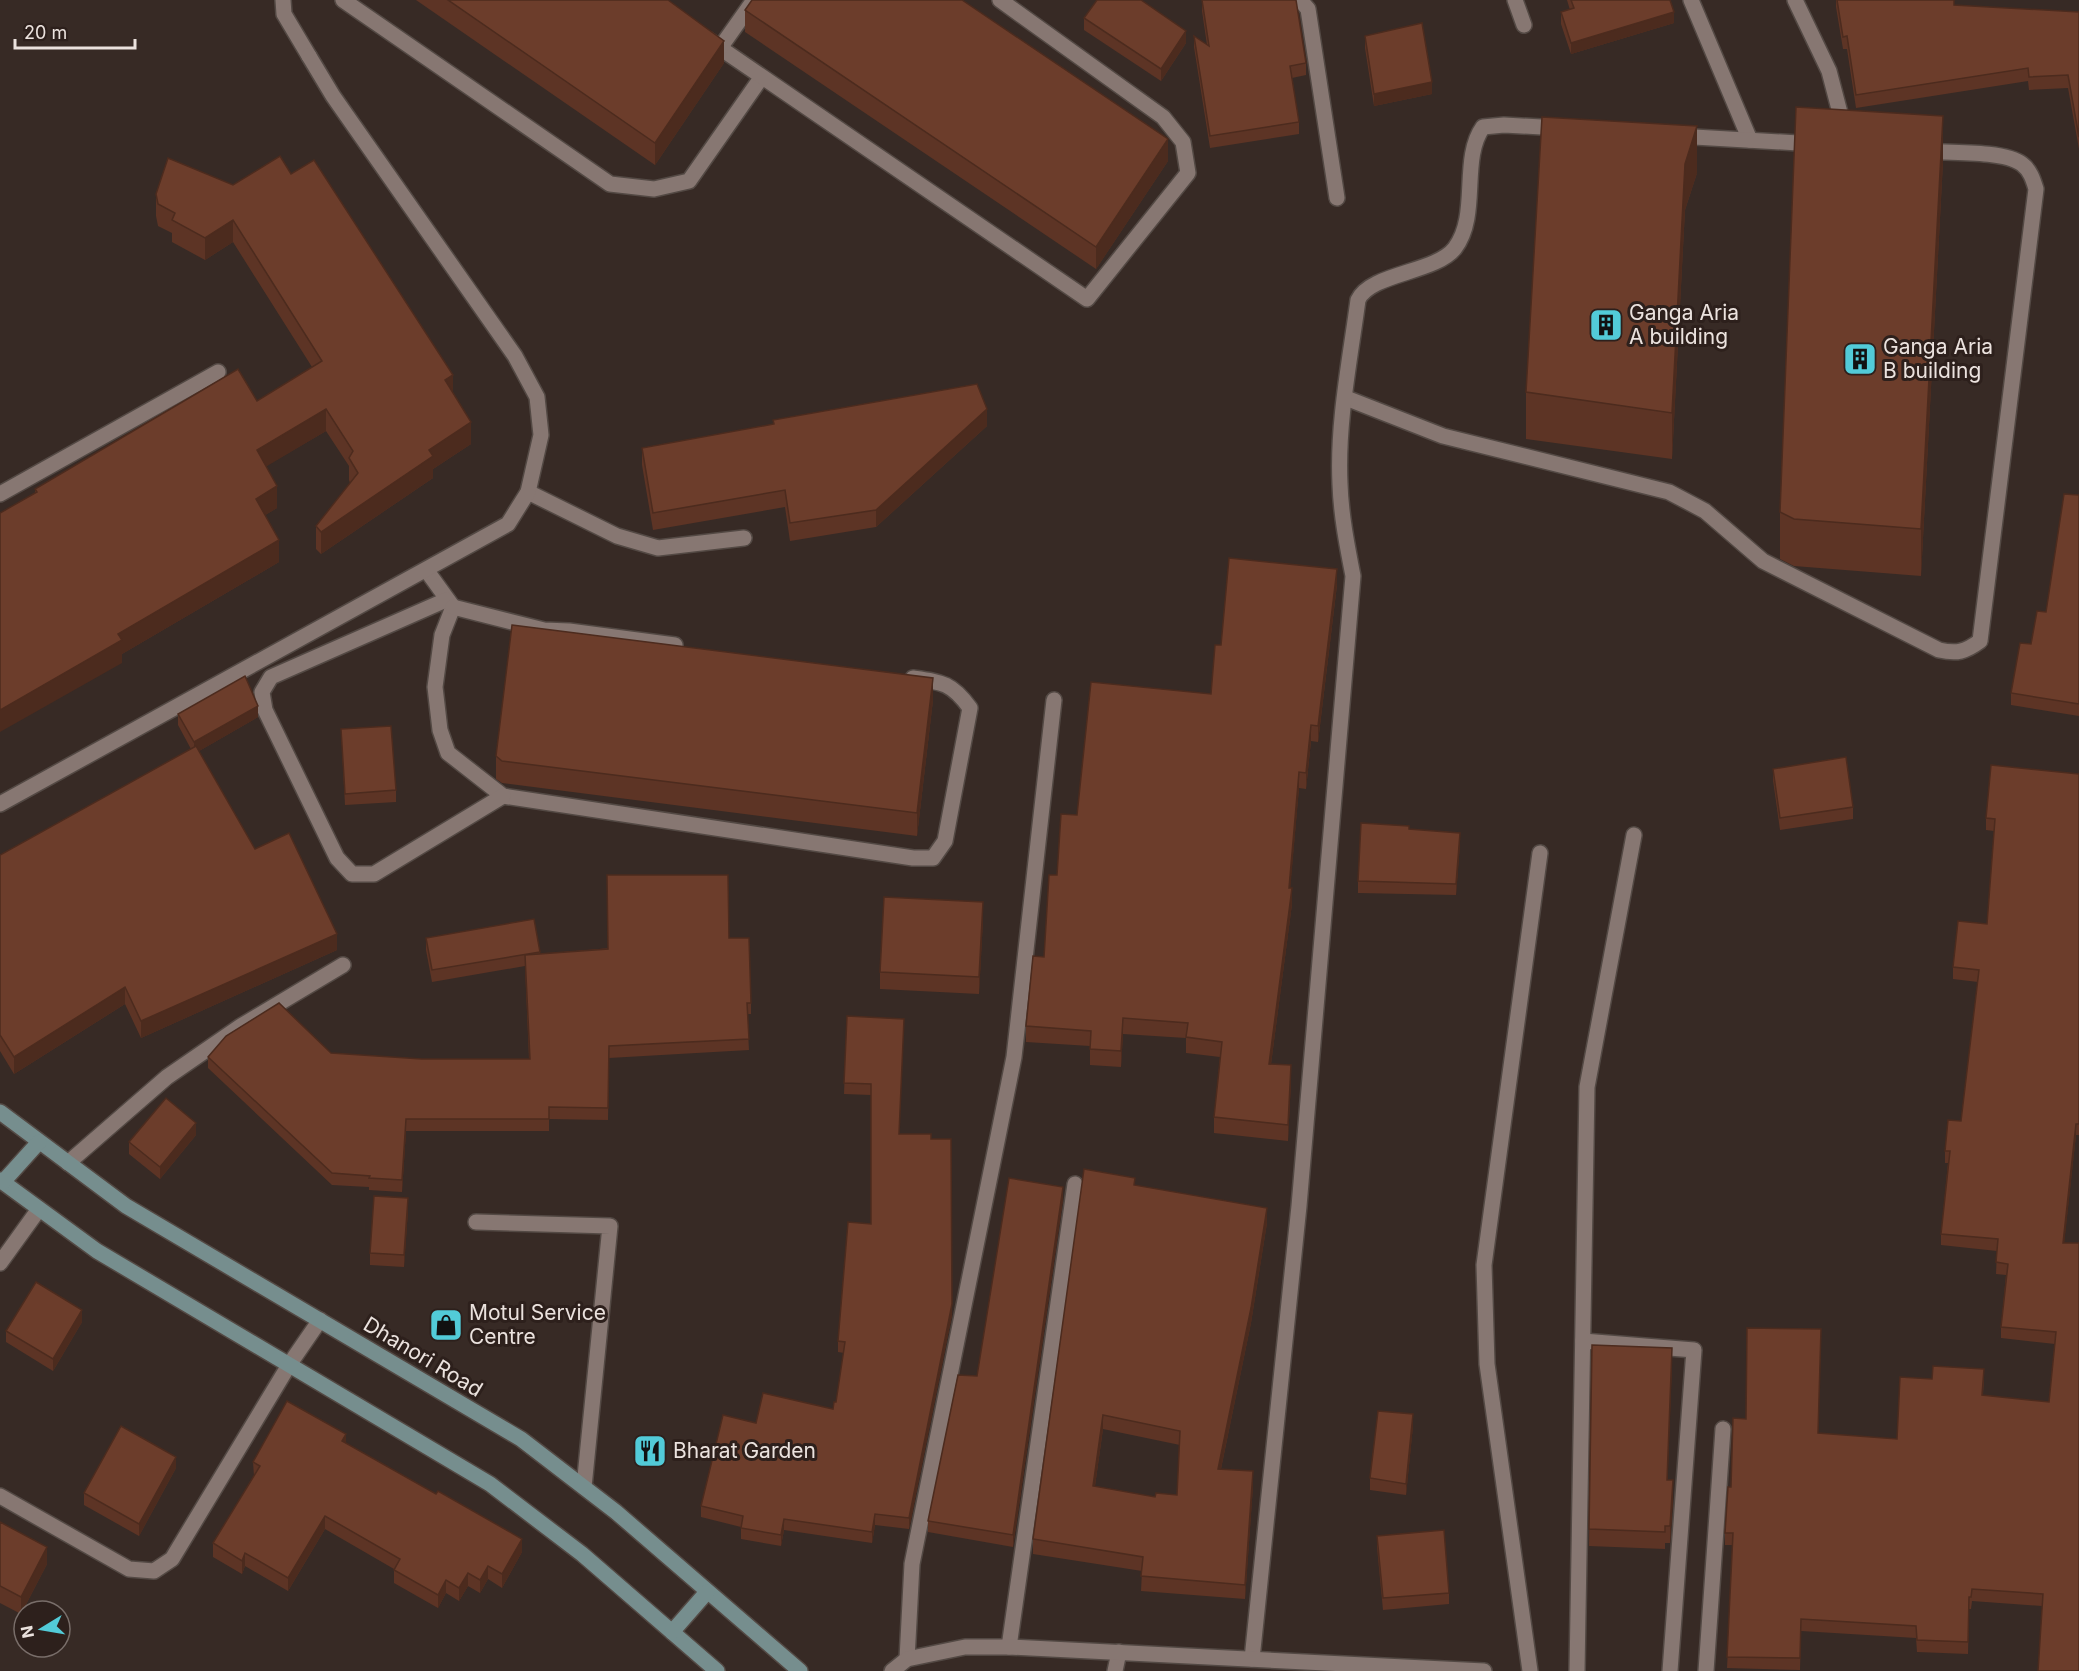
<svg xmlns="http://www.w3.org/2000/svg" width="2079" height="1671" font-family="Inter,sans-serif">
<rect width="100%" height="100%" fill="#372a25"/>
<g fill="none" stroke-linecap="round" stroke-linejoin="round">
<defs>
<g id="service">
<path d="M283,0L284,14L309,56"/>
<path d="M343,0L610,184L654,189L689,181L761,78"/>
<path d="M707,39L1087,299L1188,173L1183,142L1163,117L1000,0"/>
<path d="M720,48L754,0"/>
<path d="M528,492L617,536L658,548L744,538"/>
<path d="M68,1163L167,1077L241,1026L343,965"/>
<path d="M0,1263L39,1209"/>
<path d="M1583,1341L1694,1350L1670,1671"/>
<path d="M1530,1671L1487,1364L1484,1265L1540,853"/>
<path d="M1577,1671L1587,1087L1634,835"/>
</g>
<g id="minor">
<path d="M1300,0L1308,9L1337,198"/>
<path d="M1515,0L1524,25"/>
<path d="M1691,0L1750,140"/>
<path d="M1795,0L1829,71L1844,128"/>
<path d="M1677,136L1815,144"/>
<path d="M1346,398L1443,436L1669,492L1705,511L1763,561L1939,650C1957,654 1965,652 1980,641L2036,189C2033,179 2030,170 2022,164C2004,150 1946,153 1922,151"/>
<path d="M0,494L218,372"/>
<path d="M427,571L453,607L442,635L435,687L440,730L448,753L503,796L913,858H933L945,841L970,708C952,683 942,682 913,678"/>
<path d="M446,600L271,677L262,692L265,710L337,858L352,874H374L503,796"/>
<path d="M453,607L544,630L569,631L675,645"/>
<path d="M0,804L508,524L528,492L541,435L537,397L515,356L333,96L309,56"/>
<path d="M476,1222L610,1226L584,1487"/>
<path d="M0,1496L129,1569L154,1571L172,1559L289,1365L320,1320"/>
<path d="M1009,1647L1075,1184"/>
<path d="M907,1659L912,1564L1014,1057L1054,700"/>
<path d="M1252,1659L1299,1206L1353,576C1347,545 1341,515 1340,484C1337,423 1350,360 1358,300C1370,273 1436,273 1455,248C1480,215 1460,159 1483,127L1504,125L1560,128"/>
<path d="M1115,1671L1119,1652"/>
<path d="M1706,1671L1723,1429"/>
</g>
<path id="tertiary" d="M892,1671L907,1659L965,1647H1009L1484,1671"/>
<g id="secondary">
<path d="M0,1112L126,1206L521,1439L616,1512L800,1671"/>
<path d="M0,1180L97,1251L490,1484L582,1554L717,1671"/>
<path d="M3,1182L39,1142"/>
<path d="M672,1632L707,1592"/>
</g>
</defs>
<use href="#service" stroke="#534944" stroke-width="18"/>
<use href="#minor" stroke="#534944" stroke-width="18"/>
<use href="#tertiary" stroke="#534944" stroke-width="18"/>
<use href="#secondary" stroke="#534944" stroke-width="18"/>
<use href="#service" stroke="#877772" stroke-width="15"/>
<use href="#minor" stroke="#877772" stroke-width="15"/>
<use href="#tertiary" stroke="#877772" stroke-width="15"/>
<use href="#secondary" stroke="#768e8e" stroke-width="15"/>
</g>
<g fill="#5d3425" fill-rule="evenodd">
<path d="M416,0H668L724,63L655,165Z"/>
<path d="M1202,0L1306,63V75L1292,78L1299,122V134L1210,148L1194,47V36L1207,45L1202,11Z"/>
<path d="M1567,0H1670L1674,23L1571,54L1561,24V12L1570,10Z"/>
<path d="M1836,0H1954V5L2079,12V149L2068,88L2029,90L2028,81L1856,108L1847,49H1843L1836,7Z"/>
<path d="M745,10L1168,161L1096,269L745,32Z"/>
<path d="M1084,18L1186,43L1161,81L1084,30Z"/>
<path d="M1365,36L1432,94L1374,106L1365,48Z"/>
<path d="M1943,162L1921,576L1794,566L1780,559V512Z"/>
<path d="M1697,173L1685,210L1672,459L1526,439V392Z"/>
<path d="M291,174L453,393L471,444L433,469V478L321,554L316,549V526L350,483L349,480V466L326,431L266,466L277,508L265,515L279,562L122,654V663L35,493V489L257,401L312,367L233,242L205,260L172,242V233L158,226L156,216V194L233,185Z"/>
<path d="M773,420L987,426L876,527L790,541L785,507L653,530L642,465V448L773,424Z"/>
<path d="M2079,495V716L2011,705V693L2031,644L2046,612Z"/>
<path d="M1337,585L1318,742L1311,741L1306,789L1299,788L1290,888L1292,904L1271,1064L1291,1081L1288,1141L1214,1133V1117L1220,1057L1186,1053V1038L1123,1034L1121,1067L1090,1065V1046L1026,1042V1026L1044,957L1057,875L1077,815L1211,694L1221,645Z"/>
<path d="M933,700L917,836L502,783L496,779V756Z"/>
<path d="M178,714L258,717L199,751L255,849L337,950L141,1038L125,1004L14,1074L0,1051V855L191,749L178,725Z"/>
<path d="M341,729L396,790V802L345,805Z"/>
<path d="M1773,769L1853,807V819L1780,830L1773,780Z"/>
<path d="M2079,774V1135H2076L2064,1243L2042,1606L1972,1601L1971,1609H1969L1968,1654L1917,1652L1916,1638L1801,1631L1800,1670L1727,1668L1733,1545H1725V1533L1731,1487L1819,1434L1897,1439L1932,1379L1984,1380L1983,1395L2049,1402L2055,1344L2001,1338V1327L2006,1275L1996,1274L1997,1251L1941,1245V1234L1948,1163H1945V1151L1961,1121L1978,982L1953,979V967L1987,924L1994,831L1986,830V818Z"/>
<path d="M1409,829L1460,844L1456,895L1358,893V881Z"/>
<path d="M983,920L979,994L880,989V972Z"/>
<path d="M426,938L540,952V954L729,938L751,1003V1014H747L749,1050L609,1058L608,1120L549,1119V1131H406L402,1192L369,1190V1187L332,1185L208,1068V1057L331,1053L422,1059H529L525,966L432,982L426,950Z"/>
<path d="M847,1016L900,1134L931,1139L952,1315L909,1529L875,1525L872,1543L784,1530L781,1546L741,1539V1527L701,1517V1506L756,1423L833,1409L836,1402L844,1353L838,1352V1341L871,1224V1095L844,1094Z"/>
<path d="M196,1135L160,1179L129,1154V1142Z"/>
<path d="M1135,1186L1267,1223L1251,1323L1221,1469L1253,1486L1245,1599L1141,1591L1142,1571L1033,1554V1539ZM1103,1429L1180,1445L1177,1495L1155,1497L1095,1486Z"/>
<path d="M1063,1199L1013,1547L928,1532V1521Z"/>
<path d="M408,1210L404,1267L370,1265V1253Z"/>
<path d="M82,1322L53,1371L6,1342V1331Z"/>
<path d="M1592,1345L1672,1365L1667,1480L1673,1498L1670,1543H1665V1549L1589,1546Z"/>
<path d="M1413,1426L1406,1495L1370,1490V1478Z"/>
<path d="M346,1443L522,1552L502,1588L488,1579L480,1593L468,1586L459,1601L446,1593L438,1608L394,1583V1569L325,1529L288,1591L245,1566L242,1574L213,1557V1543L254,1476L253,1462Z"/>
<path d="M176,1468L139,1536L84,1505V1493Z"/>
<path d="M0,1522L47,1564L21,1614L0,1603Z"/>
<path d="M1377,1536L1449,1593V1604L1383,1610L1377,1547Z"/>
</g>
<g fill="#4c2b1e">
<path d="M1674,12V23L1571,54V43Z"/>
<path d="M1186,31V43L1161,81V69Z"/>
<path d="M724,41V63L655,165V143Z"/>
<path d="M1432,82V94L1374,106V94Z"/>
<path d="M1943,116V162L1921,576V529Z"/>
<path d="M1697,126V173L1685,210L1672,459V413L1685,164Z"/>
<path d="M1168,139V161L1096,269V247Z"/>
<path d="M233,220V242L205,260V238Z"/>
<path d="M453,375V397L445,380Z"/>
<path d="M326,409V431L257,472V450Z"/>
<path d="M987,409V426L876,527V510Z"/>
<path d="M471,422V444L433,469V478L321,554V532L429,450Z"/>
<path d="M277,486V508L256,521V499Z"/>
<path d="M279,540V562L122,654V663L0,732V710L118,634Z"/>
<path d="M1337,569V585L1318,742V726Z"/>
<path d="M933,678V700L917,836V813Z"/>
<path d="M258,706V717L194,754V742Z"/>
<path d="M1311,725V741L1306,789V773Z"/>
<path d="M1299,772V788L1289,904V888Z"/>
<path d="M1460,833V844L1456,895V884Z"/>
<path d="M1292,888V904L1269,1080V1064Z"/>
<path d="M983,902V920L979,994V977Z"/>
<path d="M337,934V950L141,1038V1021Z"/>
<path d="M125,987V1004L14,1074V1057Z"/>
<path d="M1123,1018V1034L1121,1067V1051Z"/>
<path d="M1291,1065V1081L1288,1141V1125Z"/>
<path d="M406,1119V1131L402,1192V1180Z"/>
<path d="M196,1123V1135L160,1179V1167Z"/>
<path d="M2076,1124V1135L2063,1255V1243Z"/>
<path d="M1063,1187V1199L1013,1547V1535Z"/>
<path d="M408,1198V1210L404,1267V1255Z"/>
<path d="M1267,1208V1223L1251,1323L1218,1483V1469Z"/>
<path d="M952,1304V1315L909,1529V1518Z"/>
<path d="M82,1310V1322L53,1371V1359Z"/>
<path d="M1672,1348V1365L1667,1497V1480Z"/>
<path d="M1413,1414V1426L1406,1495V1484Z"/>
<path d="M1103,1415V1429L1093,1500V1486Z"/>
<path d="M346,1434V1447L342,1441Z"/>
<path d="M176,1457V1468L139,1536V1524Z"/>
<path d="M1253,1471V1486L1245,1599V1585Z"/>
<path d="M1673,1480V1498L1670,1543V1526Z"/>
<path d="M875,1514V1525L872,1543V1532Z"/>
<path d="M325,1516V1529L288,1591V1578Z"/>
<path d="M784,1519V1530L781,1546V1535Z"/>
<path d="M522,1539V1552L502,1588V1574Z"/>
<path d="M47,1547V1564L21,1614V1597Z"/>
<path d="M245,1553V1566L242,1574V1561Z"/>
<path d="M488,1566V1579L480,1593V1580Z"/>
<path d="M468,1573V1586L459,1601V1588Z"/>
<path d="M446,1580V1593L438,1608V1595Z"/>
</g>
<g fill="#6c3d2b" stroke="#4c2b1e" stroke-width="1.5" fill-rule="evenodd">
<path d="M448,0H668L724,41L655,143Z"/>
<path d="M752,0H962L1168,139L1096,247L745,10Z"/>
<path d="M1097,0H1141L1186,31L1161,69L1084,18Z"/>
<path d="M1202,0H1296L1306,63L1290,66L1299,122L1210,136L1194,36L1209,46Z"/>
<path d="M1571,0H1670L1674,12L1571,43L1561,12L1574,8Z"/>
<path d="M1837,0H1954V5L2079,12V137L2068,75L2029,77L2028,68L1856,95L1847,36L1843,37Z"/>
<path d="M1422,23L1432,82L1374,94L1365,36Z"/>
<path d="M1796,107L1943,116L1921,529L1794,519L1780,512Z"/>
<path d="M1542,117L1697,126L1685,164L1672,413L1526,392Z"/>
<path d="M280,156L291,174L314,160L453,375L445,380L471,422L429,450L433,456L321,532L316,526L358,473L349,458L353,451L326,409L257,450L277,486L256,499L279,540L118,634L122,640L0,710V513L37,492L35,489L238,369L257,401L322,361L233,220L205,238L172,220L175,213L158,204L156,194L168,158L233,185Z"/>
<path d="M977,384L987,409L876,510L790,523L785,490L653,513L642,448L774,424L773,420Z"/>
<path d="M2064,494L2079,495V704L2011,693L2020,643L2031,644L2037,611L2046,612Z"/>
<path d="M1229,558L1337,569L1318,726L1311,725L1306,773L1299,772L1289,888H1292L1269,1064L1291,1065L1288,1125L1214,1117L1222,1042L1186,1037L1188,1023L1123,1018L1121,1051L1090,1049L1091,1031L1026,1026L1033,956L1044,957L1049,875H1057L1061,814L1077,815L1091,682L1211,694L1215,645H1221Z"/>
<path d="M512,625L933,678L917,813L502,761L496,756Z"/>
<path d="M245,676L258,706L194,742L178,714Z"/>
<path d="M391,726L396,790L345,794L341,729Z"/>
<path d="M196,746L255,849L289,833L337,934L141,1021L125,987L14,1057L0,1035V855Z"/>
<path d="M1846,757L1853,807L1780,818L1773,769Z"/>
<path d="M1991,765L2079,774V1124H2076L2063,1243H2079V1671H2038L2043,1594L1972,1589L1971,1597H1969L1968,1642L1917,1640L1916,1626L1801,1619L1800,1658L1727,1657L1733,1533H1725L1728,1487H1731L1733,1418L1746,1419L1747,1328L1821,1329L1818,1433L1897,1439L1900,1377L1932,1379L1933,1366L1984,1369L1982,1395L2049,1402L2056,1332L2001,1327L2008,1264L1996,1262L1998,1239L1941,1234L1950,1151H1945L1948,1120L1961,1121L1979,970L1953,967L1958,921L1987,924L1995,819L1986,818Z"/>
<path d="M1361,823L1409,826V829L1460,833L1456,884L1358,881Z"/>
<path d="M607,875H728L729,938H749L751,1003H747L749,1039L609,1046L608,1108L549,1107V1119H406L402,1180L369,1178L370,1176L332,1173L208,1057L226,1036L279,1003L331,1053L422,1059H530L525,955L608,949Z"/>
<path d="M884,897L983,902L979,977L880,972Z"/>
<path d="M534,919L540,952L432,970L426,938Z"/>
<path d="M847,1016L904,1019L899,1134H931V1139H951L952,1304L909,1518L875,1514L872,1532L784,1519L781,1535L741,1528L743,1516L701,1506L723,1415L756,1423L763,1393L833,1409L834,1402H836L845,1342L838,1341L848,1222L871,1224V1084L844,1083Z"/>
<path d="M166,1098L196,1123L160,1167L129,1142Z"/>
<path d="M1084,1169L1135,1178L1134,1185L1267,1208L1251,1308L1218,1469L1253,1471L1245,1585L1141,1576L1143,1557L1033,1539ZM1103,1415L1180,1431L1177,1495L1156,1493L1155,1497L1093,1486Z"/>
<path d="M1009,1178L1063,1187L1013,1535L928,1521L958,1375L977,1376Z"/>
<path d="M374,1196L408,1198L404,1255L370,1253Z"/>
<path d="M36,1282L82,1310L53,1359L6,1331Z"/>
<path d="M1592,1345L1672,1348L1667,1480H1673L1670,1526H1665V1532L1589,1529Z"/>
<path d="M287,1401L346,1434L342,1441L436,1494L438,1491L522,1539L502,1574L488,1566L480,1580L468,1573L459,1588L446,1580L438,1595L394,1570L400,1559L325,1516L288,1578L245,1553L242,1561L213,1543L260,1466L253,1462Z"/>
<path d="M1378,1411L1413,1414L1406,1484L1370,1478Z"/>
<path d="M121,1426L176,1457L139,1524L84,1493Z"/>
<path d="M0,1522L47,1547L21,1597L0,1586Z"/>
<path d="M1444,1530L1449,1593L1383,1598L1377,1536Z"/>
</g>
<defs>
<symbol id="building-square" viewBox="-11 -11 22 22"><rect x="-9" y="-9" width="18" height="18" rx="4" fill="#52cbd8" stroke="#2d201c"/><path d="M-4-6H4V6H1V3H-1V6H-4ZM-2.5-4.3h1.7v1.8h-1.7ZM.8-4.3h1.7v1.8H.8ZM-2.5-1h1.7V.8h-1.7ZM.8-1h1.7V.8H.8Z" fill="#111"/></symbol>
<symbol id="shop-square" viewBox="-11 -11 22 22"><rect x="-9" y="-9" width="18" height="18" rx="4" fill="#52cbd8" stroke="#2d201c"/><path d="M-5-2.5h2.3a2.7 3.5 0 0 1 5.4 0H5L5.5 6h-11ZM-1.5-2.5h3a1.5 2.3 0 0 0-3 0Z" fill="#111"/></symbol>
<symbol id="restaurant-square" viewBox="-11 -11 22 22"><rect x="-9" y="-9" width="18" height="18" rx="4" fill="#52cbd8" stroke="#2d201c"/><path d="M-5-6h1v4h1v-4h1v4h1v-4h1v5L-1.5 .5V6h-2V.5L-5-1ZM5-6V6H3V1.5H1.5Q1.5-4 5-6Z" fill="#111"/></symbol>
</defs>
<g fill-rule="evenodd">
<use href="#building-square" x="1587" y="306" width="38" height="38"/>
<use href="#building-square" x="1841" y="340" width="38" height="38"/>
<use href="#shop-square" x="427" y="1306" width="38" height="38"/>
<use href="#restaurant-square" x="631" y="1432" width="38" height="38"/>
</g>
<g text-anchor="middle" stroke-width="6" stroke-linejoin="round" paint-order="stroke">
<g font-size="21" fill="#ebe2de" stroke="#2d201c" text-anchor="start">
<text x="1629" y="320">Ganga Aria<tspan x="1629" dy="24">A building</tspan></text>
<text x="1883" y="354">Ganga Aria<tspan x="1883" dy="24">B building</tspan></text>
<text x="469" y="1320">Motul Service<tspan x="469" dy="24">Centre</tspan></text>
<text x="673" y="1458">Bharat Garden</text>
</g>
<g font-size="21" fill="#ebe2de" stroke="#2d201c">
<text transform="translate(423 1357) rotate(31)" y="7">Dhanori Road</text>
</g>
</g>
<g transform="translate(42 1629) rotate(259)"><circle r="28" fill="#2d201c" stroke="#796e6a" stroke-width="1.5"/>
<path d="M0-4.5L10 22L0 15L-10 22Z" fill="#52cbd8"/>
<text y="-9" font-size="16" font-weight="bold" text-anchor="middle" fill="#ebe2de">N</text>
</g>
<path d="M15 39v9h120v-9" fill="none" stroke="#ebe2de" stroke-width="3"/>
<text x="24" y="39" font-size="18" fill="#ebe2de" stroke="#2d201c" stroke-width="4.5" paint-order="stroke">20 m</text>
</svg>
